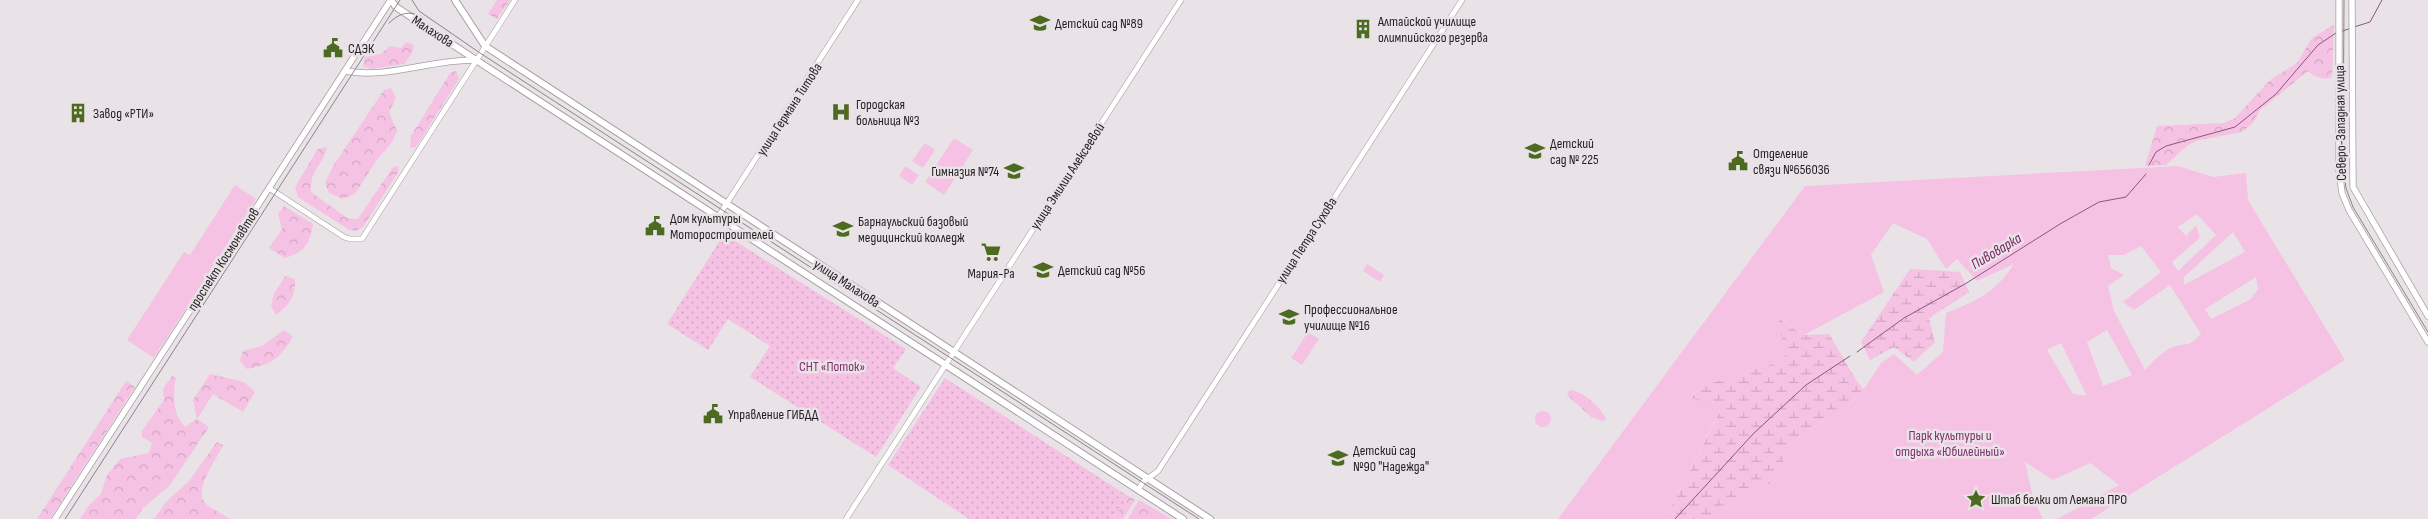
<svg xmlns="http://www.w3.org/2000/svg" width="2428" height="519" font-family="'Sofia Sans Condensed',sans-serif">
<defs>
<pattern id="grass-dots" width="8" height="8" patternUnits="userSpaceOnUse" patternTransform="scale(1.25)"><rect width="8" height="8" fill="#f6c2e4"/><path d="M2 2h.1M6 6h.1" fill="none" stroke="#d3a6c3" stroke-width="1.8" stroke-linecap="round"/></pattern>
<pattern id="forest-crowns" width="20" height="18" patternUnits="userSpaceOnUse" patternTransform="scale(1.25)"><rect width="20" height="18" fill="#f6c2e4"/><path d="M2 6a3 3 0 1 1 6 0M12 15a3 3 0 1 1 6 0" fill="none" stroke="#d3a6c3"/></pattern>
<pattern id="wetland-marsh" width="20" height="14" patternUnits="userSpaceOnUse" patternTransform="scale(1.25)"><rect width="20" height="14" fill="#f6c2e4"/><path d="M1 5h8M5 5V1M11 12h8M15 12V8" fill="none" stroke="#d3a6c3"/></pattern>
</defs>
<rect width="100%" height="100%" fill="#e9e2e7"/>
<g fill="url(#grass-dots)">
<path d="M724,234L906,349L893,368L921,387L876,457L750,377L770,346L728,319L708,350L667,324Z"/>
<path d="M945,378L1128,496L1113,519H969L888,465Z"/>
</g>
<g fill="url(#forest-crowns)">
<path d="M497,0H510L497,19L488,14Z"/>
<path d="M2334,25L2332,77C2323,81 2315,77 2308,71L2260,110L2253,123L2242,132L2199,140L2188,145L2166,165L2145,166L2157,126L2224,123L2235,118L2270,80L2297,63L2312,38Z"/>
<path d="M406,42L414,45L412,53L404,64L371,69L363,66L365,57L381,54L390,46L401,48Z"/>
<path d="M456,71L459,79L416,147L410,148L411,136L450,73Z"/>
<path d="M391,88L396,98L389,112L397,131L393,141L376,161L355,194L343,199L329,193L325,183L333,166L384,90Z"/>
<path d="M327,147C323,167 309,170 311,192L347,218L358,219L393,167L398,166L399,171L363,227L356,231L349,230L298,197L295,187L318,149Z"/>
<path d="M284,206L313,224C310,244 305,252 285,258L269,248L282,229L278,214Z"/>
<path d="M285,276L295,279C296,295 290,305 276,315L271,306L274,294Z"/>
<path d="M284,330L293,337C279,359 273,364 247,369L240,361L243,351L262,346Z"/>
<path d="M210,374L244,382L255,392L243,412L213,394L197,419L209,427L170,485L143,508L136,519H80L89,505L101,494L107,475L120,459L149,453L152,443L142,437V431L164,400L163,389L172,376L176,377C173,395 172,413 185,427L197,419L193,400Z"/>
<path d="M126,381L135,387L50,519H37Z"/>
<path d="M1569,390C1584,391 1600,407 1606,419L1603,421L1591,417L1567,395Z"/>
<path d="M217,442L223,445C217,460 191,491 207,505C214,510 223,514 230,519H154L165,503L189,481Z"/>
<path d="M1128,496L1135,500L1123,519H1113Z"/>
<path d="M1139,500L1172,519H1128Z"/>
</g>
<g fill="url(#wetland-marsh)">
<path d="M1910,269L1960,272L1969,292L1929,318L1935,342L1914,362L1894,347L1870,360L1861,342Z"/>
<path d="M1778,318L1804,335L1829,334L1858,383L1864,389L1842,411L1800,435L1790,448L1774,481L1707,519H1675L1670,509L1720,411L1690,398L1704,385L1785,360Z"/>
</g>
<g fill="#f6c2e4" fill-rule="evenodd">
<path d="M954,138L973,150L944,195L925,182Z"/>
<path d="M925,143L935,150L923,168L912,161Z"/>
<path d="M905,166L919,175L912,185L899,176Z"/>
<path d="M2178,166L2213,177L2246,173L2248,200L2345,360L2091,519H2057L2119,485L2090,463L2053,480L2025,462L2033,498L2043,519H1707L1774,481L1790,448L1800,435L1842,411L1864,389L1881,363L1894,354L1917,375L1943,352L1946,313C1978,300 1994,294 2014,264L1977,281L1957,259L1946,269L1927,239L1893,223L1871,255L1884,292L1804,335L1779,318L1785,360L1704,385L1690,397L1720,410L1670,509L1675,519H1558L1805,186ZM2197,214L2216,235L2178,271L2172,262L2200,238L2196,225L2186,236L2178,227ZM2233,232L2245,252L2184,285V277ZM2141,246L2161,272L2123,302L2134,310L2170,285L2201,334C2188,348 2188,342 2173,347C2161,352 2154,361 2145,370L2114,311L2108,286L2124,275L2111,268L2108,255H2124ZM2256,277L2258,289L2251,299L2211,319L2205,309ZM2107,330L2132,375L2103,386L2087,342ZM2061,343L2087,396L2073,394L2047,350Z"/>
<path d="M235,185L256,199L154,358L127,340L184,252L190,255Z"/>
<path d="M1367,264L1384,275L1380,282L1363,271Z"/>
<path d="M1308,332L1319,339L1302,365L1291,358Z"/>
<circle cx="1543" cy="419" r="8"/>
</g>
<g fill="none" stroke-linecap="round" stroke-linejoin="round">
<g stroke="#89587a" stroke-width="1">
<path d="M2354,27L2370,22L2382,0"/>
<path d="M2340,32L2351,28"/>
<path d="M2149,165L2156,152L2166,146L2235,127L2276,94L2318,45L2336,33"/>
<path d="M1857,352L1904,318L1965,284L2060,224L2099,202L2126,197L2146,174"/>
<path d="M1675,519L1754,433L1806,385L1850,356"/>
</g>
<defs>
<g id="tertiary">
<path d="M269,188L344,237L350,239H362L515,0"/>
<path d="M718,217L858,0"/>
<path d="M1138,490L1143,482L1158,471L1462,0"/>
<path d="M846,519L1181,0"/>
</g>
<g id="secondary">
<path d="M2339,0V170L2342,193L2349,210L2428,342"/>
<path d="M2352,0L2353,187L2428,316"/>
<path d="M345,71C388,79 432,59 476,60"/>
<path d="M55,519L390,1"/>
</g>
<g id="primary">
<path d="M391,0L396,7L476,60L1183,519"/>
<path d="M455,0L485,46L1210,519"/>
</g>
</defs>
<use href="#tertiary" stroke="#a69fa3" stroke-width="6"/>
<use href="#secondary" stroke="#a69fa3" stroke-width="7"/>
<use href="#primary" stroke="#a69fa3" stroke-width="8"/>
<use href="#tertiary" stroke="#fff" stroke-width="5"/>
<use href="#secondary" stroke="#fff" stroke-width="5.5"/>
<use href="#primary" stroke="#fff" stroke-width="6"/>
<g stroke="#8a8588" stroke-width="1">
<path d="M412,0L419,11L480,53L1199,519"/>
<path d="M2344,0L2343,169L2346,188L2353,207L2428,332"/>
<path d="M389,23C400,13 408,10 423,17"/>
<path d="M65,519L400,0"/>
</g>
</g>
<defs>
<symbol id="school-bare" viewBox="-9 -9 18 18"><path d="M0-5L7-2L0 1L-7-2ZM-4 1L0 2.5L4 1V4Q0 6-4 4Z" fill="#4c6b20" stroke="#e9e2e7" stroke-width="2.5" paint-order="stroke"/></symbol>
<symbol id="building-bare" viewBox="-9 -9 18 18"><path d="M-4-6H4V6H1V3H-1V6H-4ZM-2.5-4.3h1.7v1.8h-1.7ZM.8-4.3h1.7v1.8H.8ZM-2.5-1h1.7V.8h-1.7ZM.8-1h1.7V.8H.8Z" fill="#4c6b20" stroke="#e9e2e7" stroke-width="2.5" paint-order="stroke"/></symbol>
<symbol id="civic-bare" viewBox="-9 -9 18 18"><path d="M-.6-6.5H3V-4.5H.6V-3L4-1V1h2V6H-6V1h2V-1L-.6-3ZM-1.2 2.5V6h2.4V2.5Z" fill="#4c6b20" stroke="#e9e2e7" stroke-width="2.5" paint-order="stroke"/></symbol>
<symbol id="hospital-bare" viewBox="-9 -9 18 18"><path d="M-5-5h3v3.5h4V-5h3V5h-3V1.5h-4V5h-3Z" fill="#4c6b20" stroke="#e9e2e7" stroke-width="2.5" paint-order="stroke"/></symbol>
<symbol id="university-bare" viewBox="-9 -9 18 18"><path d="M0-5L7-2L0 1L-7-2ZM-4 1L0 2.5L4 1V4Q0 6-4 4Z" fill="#4c6b20" stroke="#e9e2e7" stroke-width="2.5" paint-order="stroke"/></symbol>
<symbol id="supermarket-bare" viewBox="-9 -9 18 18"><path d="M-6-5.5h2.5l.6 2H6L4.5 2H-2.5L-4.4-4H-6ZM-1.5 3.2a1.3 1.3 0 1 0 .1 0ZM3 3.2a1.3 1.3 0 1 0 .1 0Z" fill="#4c6b20" stroke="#e9e2e7" stroke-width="2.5" paint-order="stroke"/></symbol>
<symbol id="sight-bare" viewBox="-9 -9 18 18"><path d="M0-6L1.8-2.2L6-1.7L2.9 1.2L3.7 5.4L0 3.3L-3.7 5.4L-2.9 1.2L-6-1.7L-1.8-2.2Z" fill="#4c6b20" stroke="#e9e2e7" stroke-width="2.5" paint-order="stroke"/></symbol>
</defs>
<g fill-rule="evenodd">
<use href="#school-bare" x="1026" y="9" width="28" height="28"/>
<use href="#building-bare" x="1349" y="15" width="28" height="28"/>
<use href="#civic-bare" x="319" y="34" width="28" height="28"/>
<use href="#hospital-bare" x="827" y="98" width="28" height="28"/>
<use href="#building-bare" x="64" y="99" width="28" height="28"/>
<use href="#school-bare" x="1521" y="137" width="28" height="28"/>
<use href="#civic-bare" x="1724" y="147" width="28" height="28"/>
<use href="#school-bare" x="1000" y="157" width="28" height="28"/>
<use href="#civic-bare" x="641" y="212" width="28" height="28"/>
<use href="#university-bare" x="829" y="215" width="28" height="28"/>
<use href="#supermarket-bare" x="977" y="238" width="28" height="28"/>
<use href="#school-bare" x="1029" y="256" width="28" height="28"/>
<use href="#school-bare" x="1275" y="303" width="28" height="28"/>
<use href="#civic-bare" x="699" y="400" width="28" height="28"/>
<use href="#school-bare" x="1324" y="444" width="28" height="28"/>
<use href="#sight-bare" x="1962" y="485" width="28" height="28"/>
</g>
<g text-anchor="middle" stroke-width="5" stroke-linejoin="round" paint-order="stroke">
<g font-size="14" fill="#221f21" stroke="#e9e2e7" text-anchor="start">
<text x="1378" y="26">Алтайской училище<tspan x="1378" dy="16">олимпийского резерва</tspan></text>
<text x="1055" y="28">Детский сад №89</text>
<text x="348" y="53">СДЭК</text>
<text x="856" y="109">Городская<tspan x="856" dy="16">больница №3</tspan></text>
<text x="93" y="118">Завод «РТИ»</text>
<text x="1550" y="148">Детский<tspan x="1550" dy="16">сад № 225</tspan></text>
<text x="1753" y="158">Отделение<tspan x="1753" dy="16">связи №656036</tspan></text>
<text x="999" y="176" text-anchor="end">Гимназия №74</text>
<text x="670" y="223">Дом культуры<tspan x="670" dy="16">Моторостроителей</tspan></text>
<text x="858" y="226">Барнаульский базовый<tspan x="858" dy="16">медицинский колледж</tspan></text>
<text x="1058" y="275">Детский сад №56</text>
<text x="991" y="278" text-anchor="middle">Мария-Ра</text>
<text x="1304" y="314">Профессиональное<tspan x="1304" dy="16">училище №16</tspan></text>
<text x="728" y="419">Управление ГИБДД</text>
<text x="1353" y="455">Детский сад<tspan x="1353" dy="16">№90 "Надежда"</tspan></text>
<text x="1991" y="504">Штаб белки от Лемана ПРО</text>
</g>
<g font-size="14" fill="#221f21" stroke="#e9e2e7">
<text transform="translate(433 31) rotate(33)" y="5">Малахова</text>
<text transform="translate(789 109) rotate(-57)" y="5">улица Германа Титова</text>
<text transform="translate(2340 123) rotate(-91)" y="5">Северо-Западная улица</text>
<text transform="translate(1067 176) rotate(-57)" y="5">улица Эмилии Алексеевой</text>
<text transform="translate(1306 240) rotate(-57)" y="5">улица Петра Сухова</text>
<text transform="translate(223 259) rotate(-57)" y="5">проспект Космонавтов</text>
<text transform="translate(847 283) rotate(33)" y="5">улица Малахова</text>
</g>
<g font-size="14" fill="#83306e" stroke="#e9e2e7">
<text x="832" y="371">СНТ «Поток»</text>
<text x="1950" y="440">Парк культуры и<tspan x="1950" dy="16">отдыха «Юбилейный»</tspan></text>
</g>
<g font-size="15" font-style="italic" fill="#782563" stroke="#e9e2e7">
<text transform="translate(1996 251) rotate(-31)" y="5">Пивоварка</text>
</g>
</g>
</svg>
